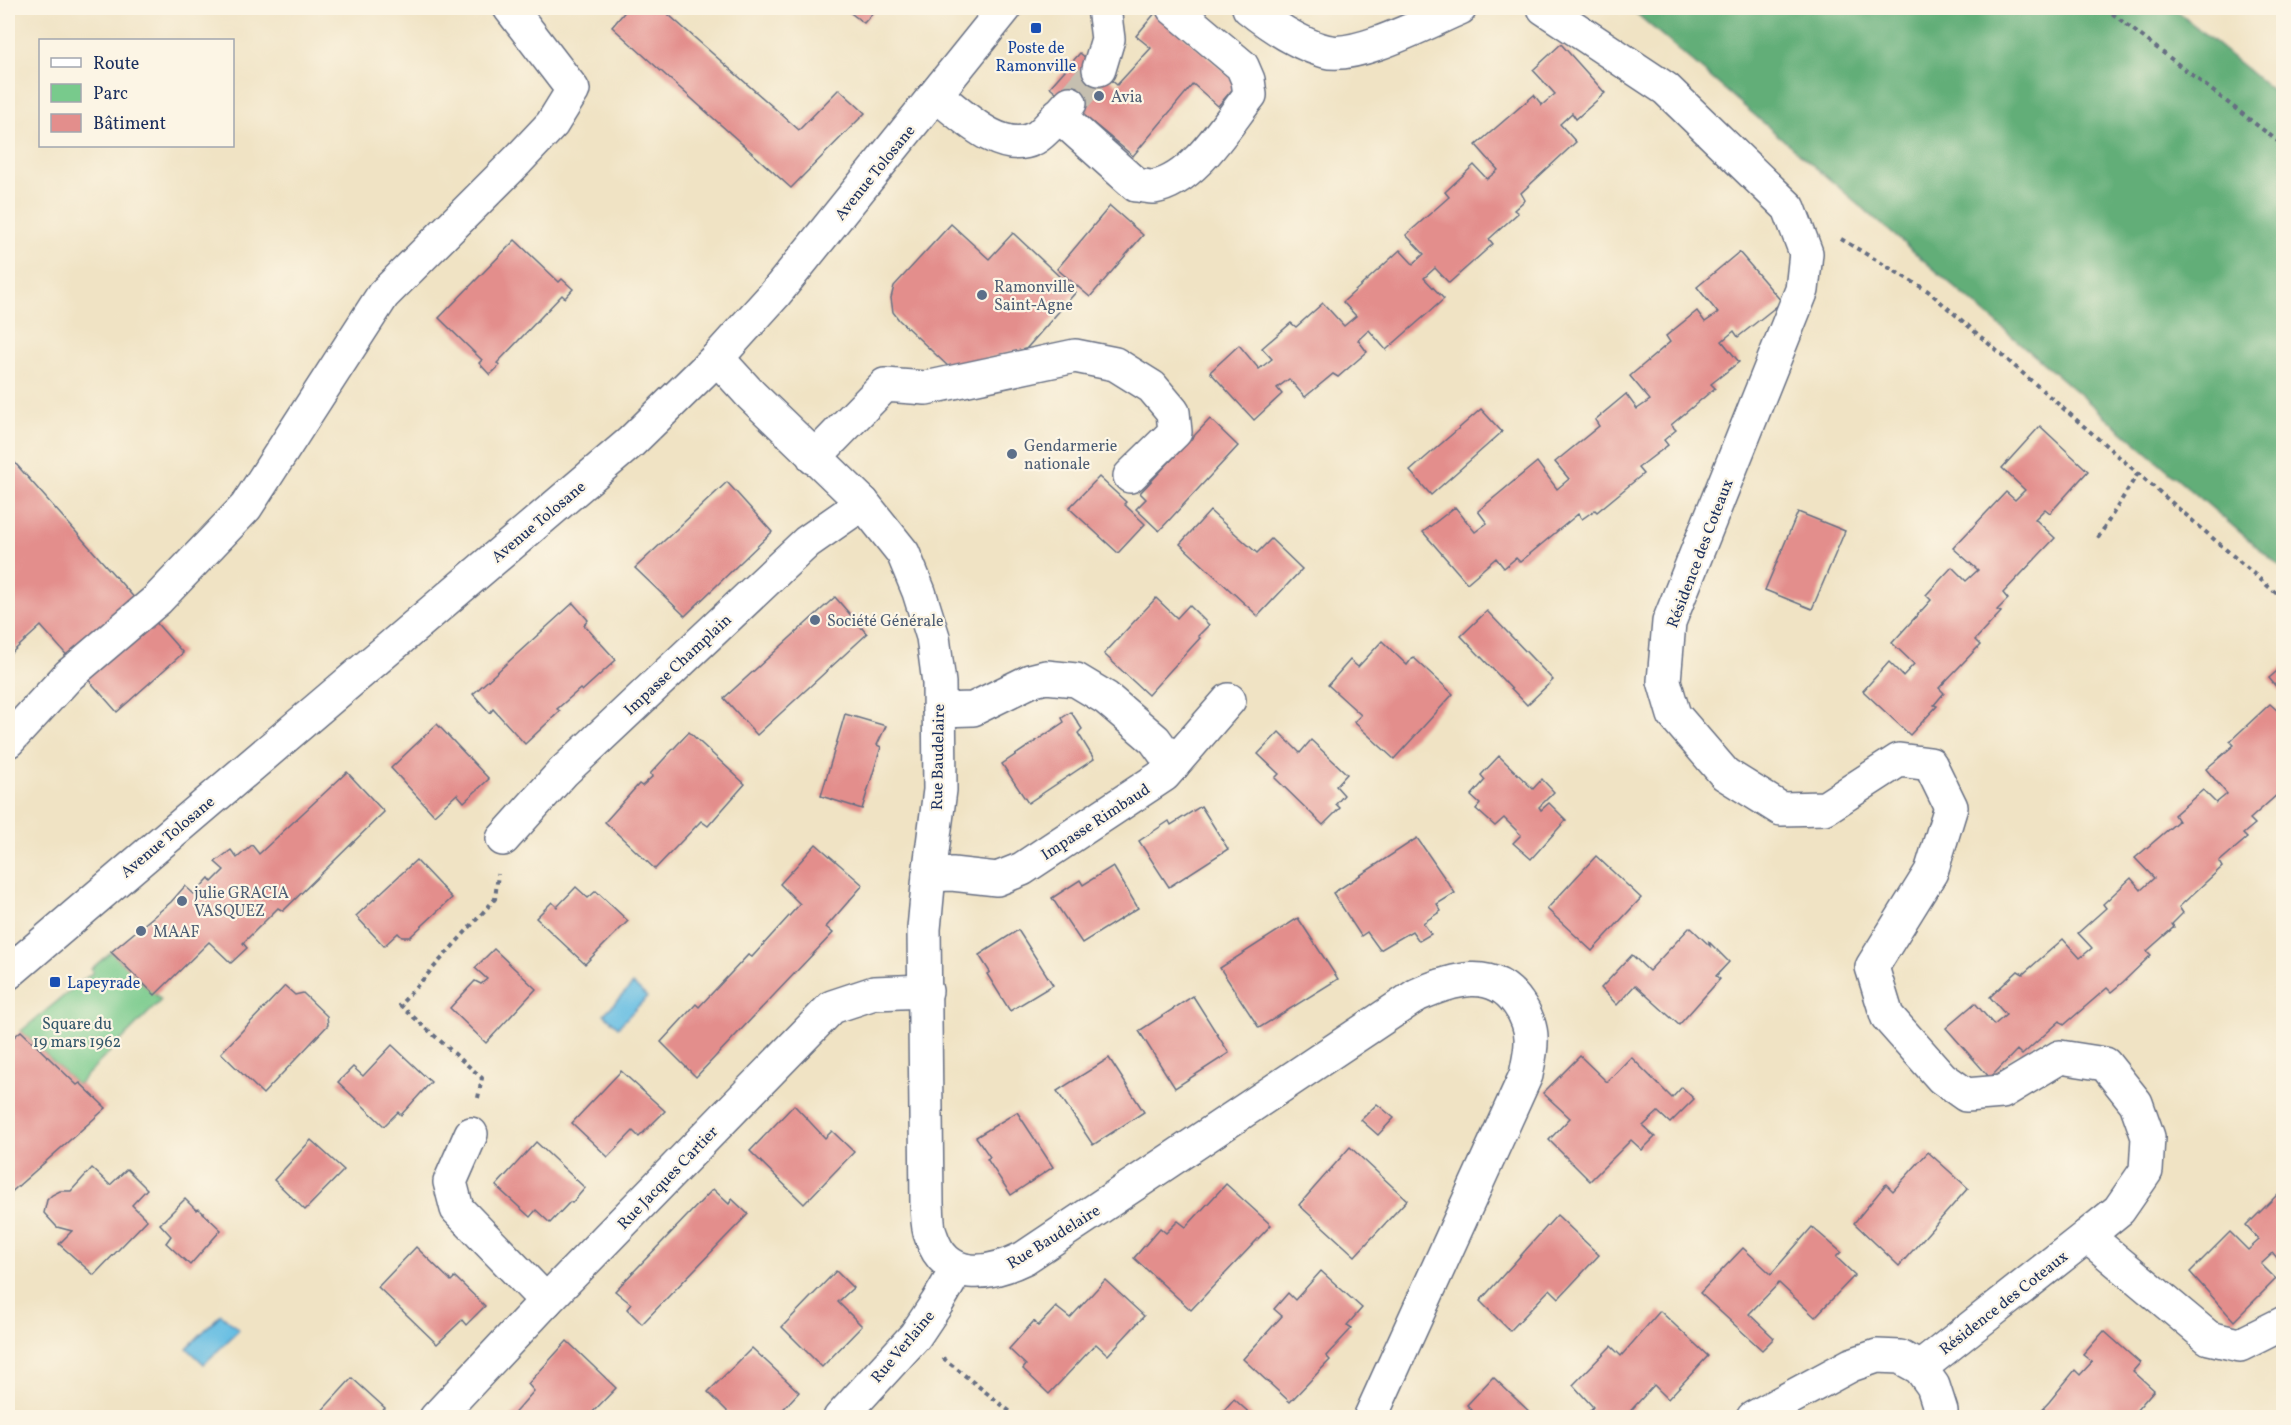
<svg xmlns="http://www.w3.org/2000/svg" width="2291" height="1425" font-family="Vollkorn,serif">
<rect width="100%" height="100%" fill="#fcf5e5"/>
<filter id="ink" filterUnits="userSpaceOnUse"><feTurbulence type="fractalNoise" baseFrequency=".0167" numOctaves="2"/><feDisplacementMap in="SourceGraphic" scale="12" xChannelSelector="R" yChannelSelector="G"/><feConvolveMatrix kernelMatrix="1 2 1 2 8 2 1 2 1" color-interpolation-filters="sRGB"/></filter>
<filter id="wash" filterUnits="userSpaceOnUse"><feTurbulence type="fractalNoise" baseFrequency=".008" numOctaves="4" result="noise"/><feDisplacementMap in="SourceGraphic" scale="24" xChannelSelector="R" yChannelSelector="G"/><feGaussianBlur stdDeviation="1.35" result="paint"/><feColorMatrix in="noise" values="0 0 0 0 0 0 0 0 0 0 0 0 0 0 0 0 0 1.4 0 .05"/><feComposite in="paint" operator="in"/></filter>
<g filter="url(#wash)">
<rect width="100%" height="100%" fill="#f0e3c4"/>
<path fill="#78ca8c" stroke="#4a7c75" stroke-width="1.5" d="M111,952L161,1000L77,1085L21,1031L93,972L91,969Z"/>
<path fill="#62ae78" stroke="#3e6e6b" stroke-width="1.5" d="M1630,8H2173L2283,99V569Z"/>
<g fill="#66bee3" stroke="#4076a0" stroke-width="1.5">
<path d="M633,984L647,997L618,1027L604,1014Z"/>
<path d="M221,1314L239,1330L204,1364L187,1348Z"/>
</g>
<g id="blocks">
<g fill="#e38e8c">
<path d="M628,8H661L799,130L839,89L865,113L791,188L612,27Z"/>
<path d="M844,8H877L864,23Z"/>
<path d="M1156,12L1238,83L1218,106L1193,84L1133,156L1050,87L1080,53L1117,85L1151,48L1136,36Z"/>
<path d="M1561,44L1605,93L1576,119L1572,113L1560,124L1576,142L1521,193L1525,200L1514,210L1518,213L1489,239L1493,244L1449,283L1435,268L1424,278L1444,299L1386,350L1369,330L1358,340L1367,352L1338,377L1333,374L1305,397L1289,379L1277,388L1282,394L1254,420L1210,372L1239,345L1259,369L1272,359L1262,348L1291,323L1296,327L1323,303L1344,326L1356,316L1343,302L1400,250L1413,264L1424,254L1406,235L1449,197L1445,192L1474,165L1487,179L1498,170L1476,145L1534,95L1542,105L1555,94L1533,70Z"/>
<path d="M1110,206L1143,235L1090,297L1057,269Z"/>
<path d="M951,224L989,259L1013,233L1076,292L1026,349L950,368L899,320L893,312L891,298L894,286Z"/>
<path d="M515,240L559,282L562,279L573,289L565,298L562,295L497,363L500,365L490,375L479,363L482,360L439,318Z"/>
<path d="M1739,252L1782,302L1738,337L1734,331L1722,341L1739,362L1711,384L1715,388L1671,425L1676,430L1664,440L1668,445L1638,468L1643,474L1597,512L1595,510L1582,519L1578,514L1520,562L1516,558L1504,568L1496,558L1467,583L1423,532L1455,507L1475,532L1487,523L1478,511L1537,462L1557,489L1569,479L1555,462L1599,426L1595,420L1626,394L1637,409L1650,400L1630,376L1670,342L1666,336L1697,311L1705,322L1718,313L1697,287Z"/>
<path d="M1481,409L1502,432L1431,495L1410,471Z"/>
<path d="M1210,419L1238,446L1159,531L1136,509L1146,499L1140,493Z"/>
<path d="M2040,426L2088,471L2050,513L2045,509L2035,519L2055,538L2003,593L2008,599L1997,610L2001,612L1975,640L1980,645L1939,688L1944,693L1934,705L1937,706L1910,735L1863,691L1889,662L1903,676L1914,664L1892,643L1931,600L1926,595L1952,567L1966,581L1978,570L1953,548L2006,492L2015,500L2025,490L2002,468Z"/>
<path d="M8,455L183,653L117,712L41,626L8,656Z"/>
<path d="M1099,477L1126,502L1124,504L1145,524L1118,553L1069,508Z"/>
<path d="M727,482L772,532L685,616L635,568Z"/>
<path d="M1210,511L1257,553L1271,539L1302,569L1258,616L1180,544Z"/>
<path d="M1798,512L1845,531L1812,609L1765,590Z"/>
<path d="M835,597L867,634L757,735L724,698Z"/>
<path d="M1156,598L1177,618L1189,605L1209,625L1198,636L1200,638L1148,695L1104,654Z"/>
<path d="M573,603L588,620L584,625L616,660L582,691L580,689L557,709L560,711L525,744L493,709L490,713L473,694Z"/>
<path d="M1487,611L1553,680L1527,705L1461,636Z"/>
<path d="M1382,641L1407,665L1413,657L1453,694L1394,759L1354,722L1361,715L1328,685L1350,660L1358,667Z"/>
<path d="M2283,666V695L2269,678Z"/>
<path d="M2270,704L2279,712L2283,708V781L2277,787L2280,792L2250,819L2255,824L2243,834L2247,838L2219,862L2222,867L2179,907L2183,913L2172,924L2174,927L2147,951L2151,955L2123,982L2111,992L2107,988L2064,1025L2060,1021L2022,1055L2017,1050L1990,1078L1946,1028L1975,1003L1994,1025L2006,1015L1990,997L2018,971L2023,974L2063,939L2080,958L2092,948L2078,933L2106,908L2103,904L2131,878L2141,890L2154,878L2135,858L2178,821L2174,815L2203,790L2216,803L2227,794L2206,769L2234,745L2230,741Z"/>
<path d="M1071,712L1082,729L1078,733L1094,759L1028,803L1002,764L1064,722L1062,718Z"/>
<path d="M845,714L886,726L877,745L881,747L862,809L821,796Z"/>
<path d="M437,724L489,779L464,802L457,794L434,815L391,768Z"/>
<path d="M689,732L745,784L708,826L701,821L655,869L605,822L639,784L642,786L653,776L650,774Z"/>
<path d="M1279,732L1300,753L1311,740L1347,774L1336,786L1344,795L1336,804L1340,808L1323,825L1275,778L1279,774L1258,754Z"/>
<path d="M1499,756L1533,789L1542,779L1554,792L1539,807L1541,810L1549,803L1566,820L1531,859L1513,843L1521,835L1504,818L1495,826L1476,809L1480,804L1471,796L1485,780L1481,775Z"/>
<path d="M347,772L384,812L283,911L278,908L243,943L247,948L231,963L209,942L155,995L111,952L171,902L185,886L194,894L209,878L212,882L224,870L215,862L231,850L237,858L252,845L259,854Z"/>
<path d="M1201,806L1228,849L1169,887L1139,841L1169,821L1171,825Z"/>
<path d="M1417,838L1455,893L1437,904L1441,911L1423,923L1431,934L1419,941L1412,931L1380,950L1367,932L1361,936L1333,893Z"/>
<path d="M816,844L863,885L826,927L833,933L696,1077L661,1042L696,1004L699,1007L748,955L752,957L800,904L780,884Z"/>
<path d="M1596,856L1641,898L1592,951L1547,909Z"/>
<path d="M416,860L452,898L410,937H402L398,933L384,946L356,916Z"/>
<path d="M1113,866L1138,908L1082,943L1052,898L1080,880L1083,885Z"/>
<path d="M576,887L588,898L596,891L628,921L585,964L536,918L552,902L557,907Z"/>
<path d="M1298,918L1338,979L1259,1028L1220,968Z"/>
<path d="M1690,927L1710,946L1709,942L1729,962L1716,976L1720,979L1679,1025L1635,985L1617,1005L1601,988L1632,955L1649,971Z"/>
<path d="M1018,930L1053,985L1010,1011L987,974L990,972L979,955Z"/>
<path d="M494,949L536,989L486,1043L450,1008L475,981L481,984L487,979L475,968Z"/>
<path d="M285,986L295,995L303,993L327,1016L328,1025L263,1094L221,1053Z"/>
<path d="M1193,996L1229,1053L1175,1088L1139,1031Z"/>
<path d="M21,1031L77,1085L80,1083L106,1108L8,1195V1042Z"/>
<path d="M392,1045L431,1082L401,1115L398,1112L384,1126L338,1082L353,1067L363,1076Z"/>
<path d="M1580,1056L1607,1082L1631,1057L1672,1098L1682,1087L1694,1099L1670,1123L1658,1112L1643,1126L1655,1137L1642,1150L1631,1140L1590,1181L1549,1140L1570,1118L1543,1093Z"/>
<path d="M1109,1058L1144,1112L1093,1145L1057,1091Z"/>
<path d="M621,1071L665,1111L639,1137L633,1131L608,1157L572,1123Z"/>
<path d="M1377,1104L1394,1118L1378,1135L1361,1120Z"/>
<path d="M794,1105L825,1138L832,1131L854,1152L804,1204L750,1151Z"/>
<path d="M1017,1112L1053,1167L1011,1195L987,1159L990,1157L976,1137Z"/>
<path d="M311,1140L344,1170L305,1210L274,1180Z"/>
<path d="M536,1142L585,1188L572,1203L570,1202L550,1223L536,1210L530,1217L496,1186Z"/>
<path d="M1350,1147L1407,1200L1355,1256L1299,1205Z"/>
<path d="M1928,1152L1968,1188L1899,1266L1854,1223L1886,1184L1893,1191Z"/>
<path d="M92,1168L110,1185L127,1169L147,1189L132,1205L147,1220L94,1275L59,1244L72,1231L57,1227L44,1213L47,1200L52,1195L60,1191H71Z"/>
<path d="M1226,1184L1271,1225L1191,1310L1134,1258L1160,1228L1166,1233L1178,1221L1186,1227Z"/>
<path d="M713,1189L729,1204L732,1199L748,1214L642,1324L627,1309L631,1304L615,1291Z"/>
<path d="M2283,1189V1265L2273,1253L2261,1264L2276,1279L2234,1321L2190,1272L2230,1232L2248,1250L2259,1240L2246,1226Z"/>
<path d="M185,1199L196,1210L199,1209L221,1230L190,1265L166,1243L171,1236L160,1224Z"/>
<path d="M1557,1215L1599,1255L1559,1298L1550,1289L1510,1331L1480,1301Z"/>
<path d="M1812,1227L1841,1252L1836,1257L1855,1275L1815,1317L1779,1283L1749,1314L1774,1338L1762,1350L1700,1293L1743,1248L1771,1274Z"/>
<path d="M416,1247L451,1281L455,1277L485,1306L466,1325L462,1320L437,1344L378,1287Z"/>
<path d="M836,1271L853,1288L838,1302L862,1326L822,1367L782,1327Z"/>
<path d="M1321,1271L1362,1308L1347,1325L1352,1328L1326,1356L1330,1360L1290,1402L1243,1359L1282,1316L1274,1309L1288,1293L1295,1300Z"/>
<path d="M1105,1280L1144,1316L1108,1355L1096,1344L1049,1394L1023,1369L1026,1365L1009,1349L1034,1321L1038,1326L1056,1307L1070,1318Z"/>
<path d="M1660,1311L1708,1356L1668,1399L1654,1385L1624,1418H1584L1593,1407L1573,1385L1611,1346L1621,1356Z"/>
<path d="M2104,1331L2140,1363L2133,1371L2154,1390L2130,1418H2034L2049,1402L2075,1370L2080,1375L2092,1362L2083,1355Z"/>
<path d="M567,1341L616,1388L587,1418H510L534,1391L528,1384Z"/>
<path d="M752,1348L799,1392L775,1418H743L741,1414L739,1418H734L708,1392Z"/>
<path d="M1493,1377L1536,1418H1466L1472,1410L1467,1405Z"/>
<path d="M352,1378L385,1408L376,1418H320L317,1416Z"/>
<path d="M1234,1399L1255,1418H1217Z"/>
</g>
</g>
</g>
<g filter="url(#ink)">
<use href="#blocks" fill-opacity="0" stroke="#666e82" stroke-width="1.5"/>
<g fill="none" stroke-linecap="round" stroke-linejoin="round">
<path stroke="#c5bfb0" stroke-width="33" stroke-dasharray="33 16" stroke-linecap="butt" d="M1070,103L1099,69"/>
<defs>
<g id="minor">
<path d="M1249,8C1269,24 1299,44 1325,51C1356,60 1429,21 1460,8"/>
<path d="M1544,8L1666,89L1789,208L1806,253L1802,290L1669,622L1664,681L1674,715L1725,774L1781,809L1825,808L1899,760L1930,764L1951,807L1931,872L1872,967L1887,1016L1942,1078L1966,1095L2002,1092L2060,1057L2105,1064L2136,1103L2148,1137L2146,1171L2119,1210L2087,1236L2209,1338L2240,1345L2284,1323"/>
<path d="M1099,69L1108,39L1104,8"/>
<path d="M936,95C960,113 1000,155 1033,139C1042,136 1062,111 1070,103"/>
<path d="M1058,115L1136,185C1141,185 1148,187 1154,187C1194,180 1226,125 1250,95L1248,80L1242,66L1173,8"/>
<path d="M717,358L751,395L863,503L903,553L919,592L933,637L939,683L940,790L929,875L924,929L927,1204C928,1214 927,1227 931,1236C946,1283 989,1275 1024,1258L1417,995C1451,980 1493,966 1518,1003C1526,1014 1532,1029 1531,1042C1531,1053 1528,1064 1526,1075L1370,1418"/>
<path d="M814,458L885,385L926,388L1075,356L1115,364L1152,387L1173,412L1175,432L1130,476"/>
<path d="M939,710L973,709L1030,681L1046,677L1076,680L1106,698L1155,740L1173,765"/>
<path d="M8,741L69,675L157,600L246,507L383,295L518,160L552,124L573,90L510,8"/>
<path d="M503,839L563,772L807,542L863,503"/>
<path d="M929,875L952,874L997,879L1022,869L1164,775L1229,700"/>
<path d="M471,1134L450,1182L457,1209L546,1301"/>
<path d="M1920,1368L2087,1236"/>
<path d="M436,1418L546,1301L832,1007L874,993L926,991"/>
<path d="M840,1418L915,1336L937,1303L957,1269"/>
<path d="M1753,1418L1851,1365L1877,1356L1900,1357L1920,1368L1933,1386L1941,1411L1940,1418"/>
</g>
<path id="major" d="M8,973L631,442L717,358L775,294L1005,8"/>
</defs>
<use href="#minor" stroke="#666e82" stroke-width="36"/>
<use href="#major" stroke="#666e82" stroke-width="36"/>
<g stroke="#666e82" stroke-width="4" stroke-dasharray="4.5 4.5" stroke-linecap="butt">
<path d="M2105,8L2284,146"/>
<path d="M1841,239L1928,291L2284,600"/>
<path d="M2098,538L2138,473"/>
<path d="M478,1098L482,1078L400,1005L495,899L498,874"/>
<path d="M943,1358L1018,1418"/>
</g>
<use href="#minor" stroke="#fff" stroke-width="33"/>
<use href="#major" stroke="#fff" stroke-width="33"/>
</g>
</g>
<g fill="#1a4fb4" stroke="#fcf5e5" stroke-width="2">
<rect x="1030" y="22" width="12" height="12" rx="3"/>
<rect x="49" y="976" width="12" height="12" rx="3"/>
</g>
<g fill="#5c6f8a" stroke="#fcf5e5" stroke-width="2">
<circle cx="1099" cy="96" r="6"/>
<circle cx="982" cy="295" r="6"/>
<circle cx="1012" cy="454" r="6"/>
<circle cx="815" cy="620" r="6"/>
<circle cx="182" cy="901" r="6"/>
<circle cx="141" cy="931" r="6"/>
</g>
<g text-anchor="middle" stroke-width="4.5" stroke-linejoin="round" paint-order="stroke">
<g font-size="16" fill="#164399" stroke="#fcf5e5">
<text x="1036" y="53">Poste de<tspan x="1036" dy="18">Ramonville</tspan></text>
<text x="67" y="988" text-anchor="start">Lapeyrade</text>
</g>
<g font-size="16" fill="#4e5e75" stroke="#fcf5e5" text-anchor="start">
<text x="1111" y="102">Avia</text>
<text x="994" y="292">Ramonville<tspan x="994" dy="18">Saint-Agne</tspan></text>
<text x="1024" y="451">Gendarmerie<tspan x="1024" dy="18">nationale</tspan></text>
<text x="827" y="626">Société Générale</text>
<text x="194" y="898">julie GRACIA<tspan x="194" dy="18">VASQUEZ</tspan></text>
<text x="153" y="937">MAAF</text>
</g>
<g font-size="16" fill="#1b2f5e" stroke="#fcf5e5">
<text transform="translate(874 172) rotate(-51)" y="6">Avenue Tolosane</text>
<text transform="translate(538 521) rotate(-40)" y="6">Avenue Tolosane</text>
<text transform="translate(1699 553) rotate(-69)" y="6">Résidence des Coteaux</text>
<text transform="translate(677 664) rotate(-43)" y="6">Impasse Champlain</text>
<text transform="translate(937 757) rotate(-89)" y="6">Rue Baudelaire</text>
<text transform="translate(1095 821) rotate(-33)" y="6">Impasse Rimbaud</text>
<text transform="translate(167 836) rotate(-40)" y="6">Avenue Tolosane</text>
<text transform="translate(667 1177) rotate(-46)" y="6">Rue Jacques Cartier</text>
<text transform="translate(1053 1236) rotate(-32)" y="6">Rue Baudelaire</text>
<text transform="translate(2003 1302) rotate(-38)" y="6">Résidence des Coteaux</text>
<text transform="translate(902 1346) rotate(-50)" y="6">Rue Verlaine</text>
</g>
<g font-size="16" fill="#32566a" stroke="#fcf5e5">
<text x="77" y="1029">Square du<tspan x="77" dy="18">19 mars 1962</tspan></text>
</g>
</g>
<rect width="2291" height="1425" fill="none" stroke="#fcf5e5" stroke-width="30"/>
<rect x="39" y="39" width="195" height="108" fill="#fcf5e5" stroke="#a2a6af" stroke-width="1.5"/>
<rect x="51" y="58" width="30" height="9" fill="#ffffff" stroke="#a2a6af" stroke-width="1.5"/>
<text x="93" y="69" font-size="18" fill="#1b2f5e">Route</text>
<rect x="51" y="84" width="30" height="18" fill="#78ca8c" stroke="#a2a6af" stroke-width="1.5"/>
<text x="93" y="99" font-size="18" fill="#1b2f5e">Parc</text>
<rect x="51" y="114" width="30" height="18" fill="#e38e8c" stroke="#a2a6af" stroke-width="1.5"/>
<text x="93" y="129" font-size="18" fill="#1b2f5e">Bâtiment</text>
</svg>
